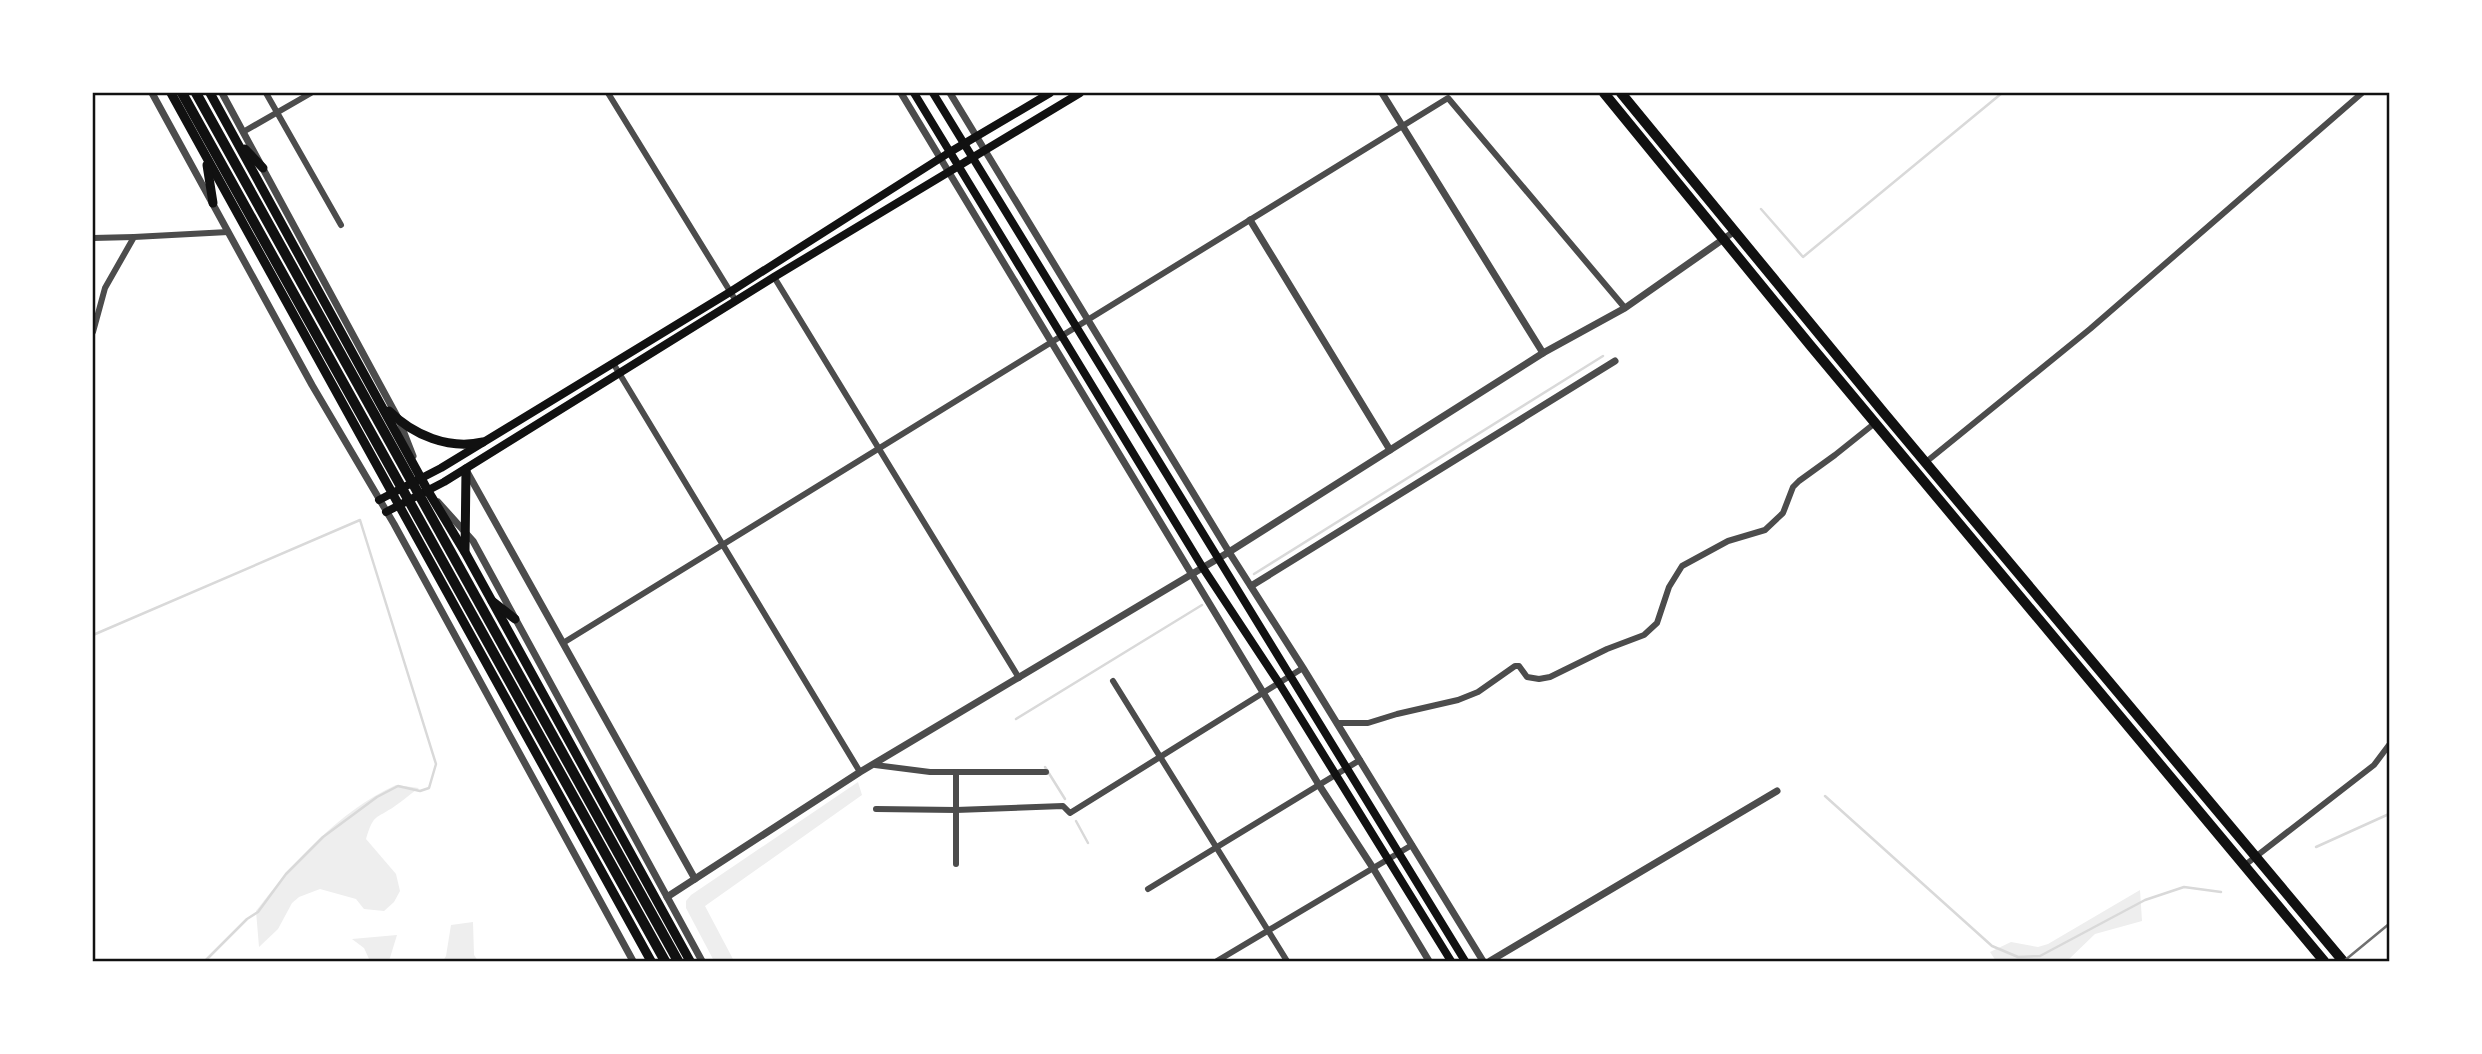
<svg xmlns="http://www.w3.org/2000/svg" width="2482" height="1054" font-family="Lato,sans-serif">
<rect width="100%" height="100%" fill="#fff"/>
<g fill="#eee">
<path d="M858,782L862,795L705,906L734,961H714L686,908V901L691,895Z"/>
<path d="M396,785L419,788C410,794 404,800 395,806C375,820 374,813 366,839L396,874L400,891L394,902L384,911L364,909L356,899L320,889L299,897L292,903L278,929L259,947L256,911C295,861 338,812 396,785Z"/>
<path d="M2140,890L2142,921L2095,934L2067,961H1996L1990,952L2011,942L2038,947L2048,944Z"/>
<path d="M473,922L474,955L478,961H443L446,956L451,925Z"/>
<path d="M397,935L389,961H370L364,948L352,939Z"/>
</g>
<g fill="none" stroke-linecap="round" stroke-linejoin="round">
<g stroke="#d9d9d9" stroke-width="2.5">
<path d="M1761,209L1803,257L2002,93"/>
<path d="M1254,574L1603,356"/>
<path d="M93,635L360,520L436,764L429,788L420,791L398,786L377,797L323,837L286,874L258,912L247,919L205,961"/>
<path d="M1016,719L1202,605"/>
<path d="M1045,767L1065,799"/>
<path d="M1825,796L1992,946L2018,957L2040,956L2145,900L2184,887L2221,892"/>
<path d="M1076,821L1088,843"/>
<path d="M2316,847L2389,814"/>
</g>
<g stroke="#4c4c4c" stroke-width="6">
<path d="M266,93L341,225"/>
<path d="M608,93L736,301"/>
<path d="M243,132L311,93"/>
<path d="M93,238L134,237"/>
<path d="M774,277L1019,678"/>
<path d="M93,332L105,288L134,237L228,232"/>
<path d="M613,363L860,772"/>
<path d="M1926,462L2090,329L2362,93"/>
<path d="M563,643L1448,98L1625,308"/>
<path d="M1113,681L1287,961"/>
<path d="M1337,723H1368L1397,714L1458,700L1478,692L1515,666H1519L1527,677L1539,679L1550,677L1607,649L1644,635L1657,623L1669,587L1682,566L1728,541L1765,530L1783,513L1793,487L1799,481L1835,455L1875,423"/>
<path d="M875,765L930,772H1046"/>
<path d="M876,809L956,810L1063,806L1070,813L1303,668"/>
<path d="M956,864V772"/>
<path d="M2245,865L2374,765L2389,745"/>
<path d="M1148,889L1360,760"/>
<path d="M1217,961L1412,845"/>
</g>
<g stroke="#4c4c4c" stroke-width="7">
<path d="M152,93L312,385L394,524L633,961"/>
<path d="M222,93L399,420L413,456"/>
<path d="M901,93L1319,785L1373,868L1429,961"/>
<path d="M950,93L1229,552L1303,668L1483,961"/>
<path d="M1382,93L1543,353"/>
<path d="M1250,220L1390,450"/>
<path d="M466,470L695,879"/>
<path d="M438,502L473,541L702,961"/>
<path d="M1251,586L1615,361"/>
<path d="M667,897L860,772L1229,552L1543,353L1625,308L1735,231"/>
<path d="M1490,961L1777,791"/>
</g>
<g stroke="#111" stroke-width="8">
<path d="M914,93L1203,568L1279,683L1451,961"/>
<path d="M933,93C1110,382 1288,672 1465,961"/>
<path d="M379,500L441,468L730,292L950,152L1050,93"/>
<path d="M386,512L444,482L774,277L1080,93"/>
</g>
<g stroke="#111" stroke-width="9">
<path d="M171,93L651,961"/>
<path d="M210,93L428,491L466,554L690,961"/>
<path d="M245,149L263,168"/>
<path d="M207,165L213,203"/>
<path d="M389,411C413,435 449,450 483,442"/>
<path d="M465,552L466,469"/>
<path d="M492,601L515,619"/>
</g>
<g stroke="#111" stroke-width="10">
<path d="M182,93L665,961"/>
<path d="M196,93L678,961"/>
<path d="M1604,93L1810,345L2324,961"/>
<path d="M1621,93L1884,413L2343,961"/>
</g>
<path stroke="#707070" stroke-width="2.5" d="M2344,961L2389,924"/>
</g>
<rect width="2482" height="1054" fill="none" stroke="#ffffff" stroke-width="189"/>
<rect x="94" y="94" width="2294" height="866" fill="none" stroke="#111" stroke-width="2.5"/>
</svg>
